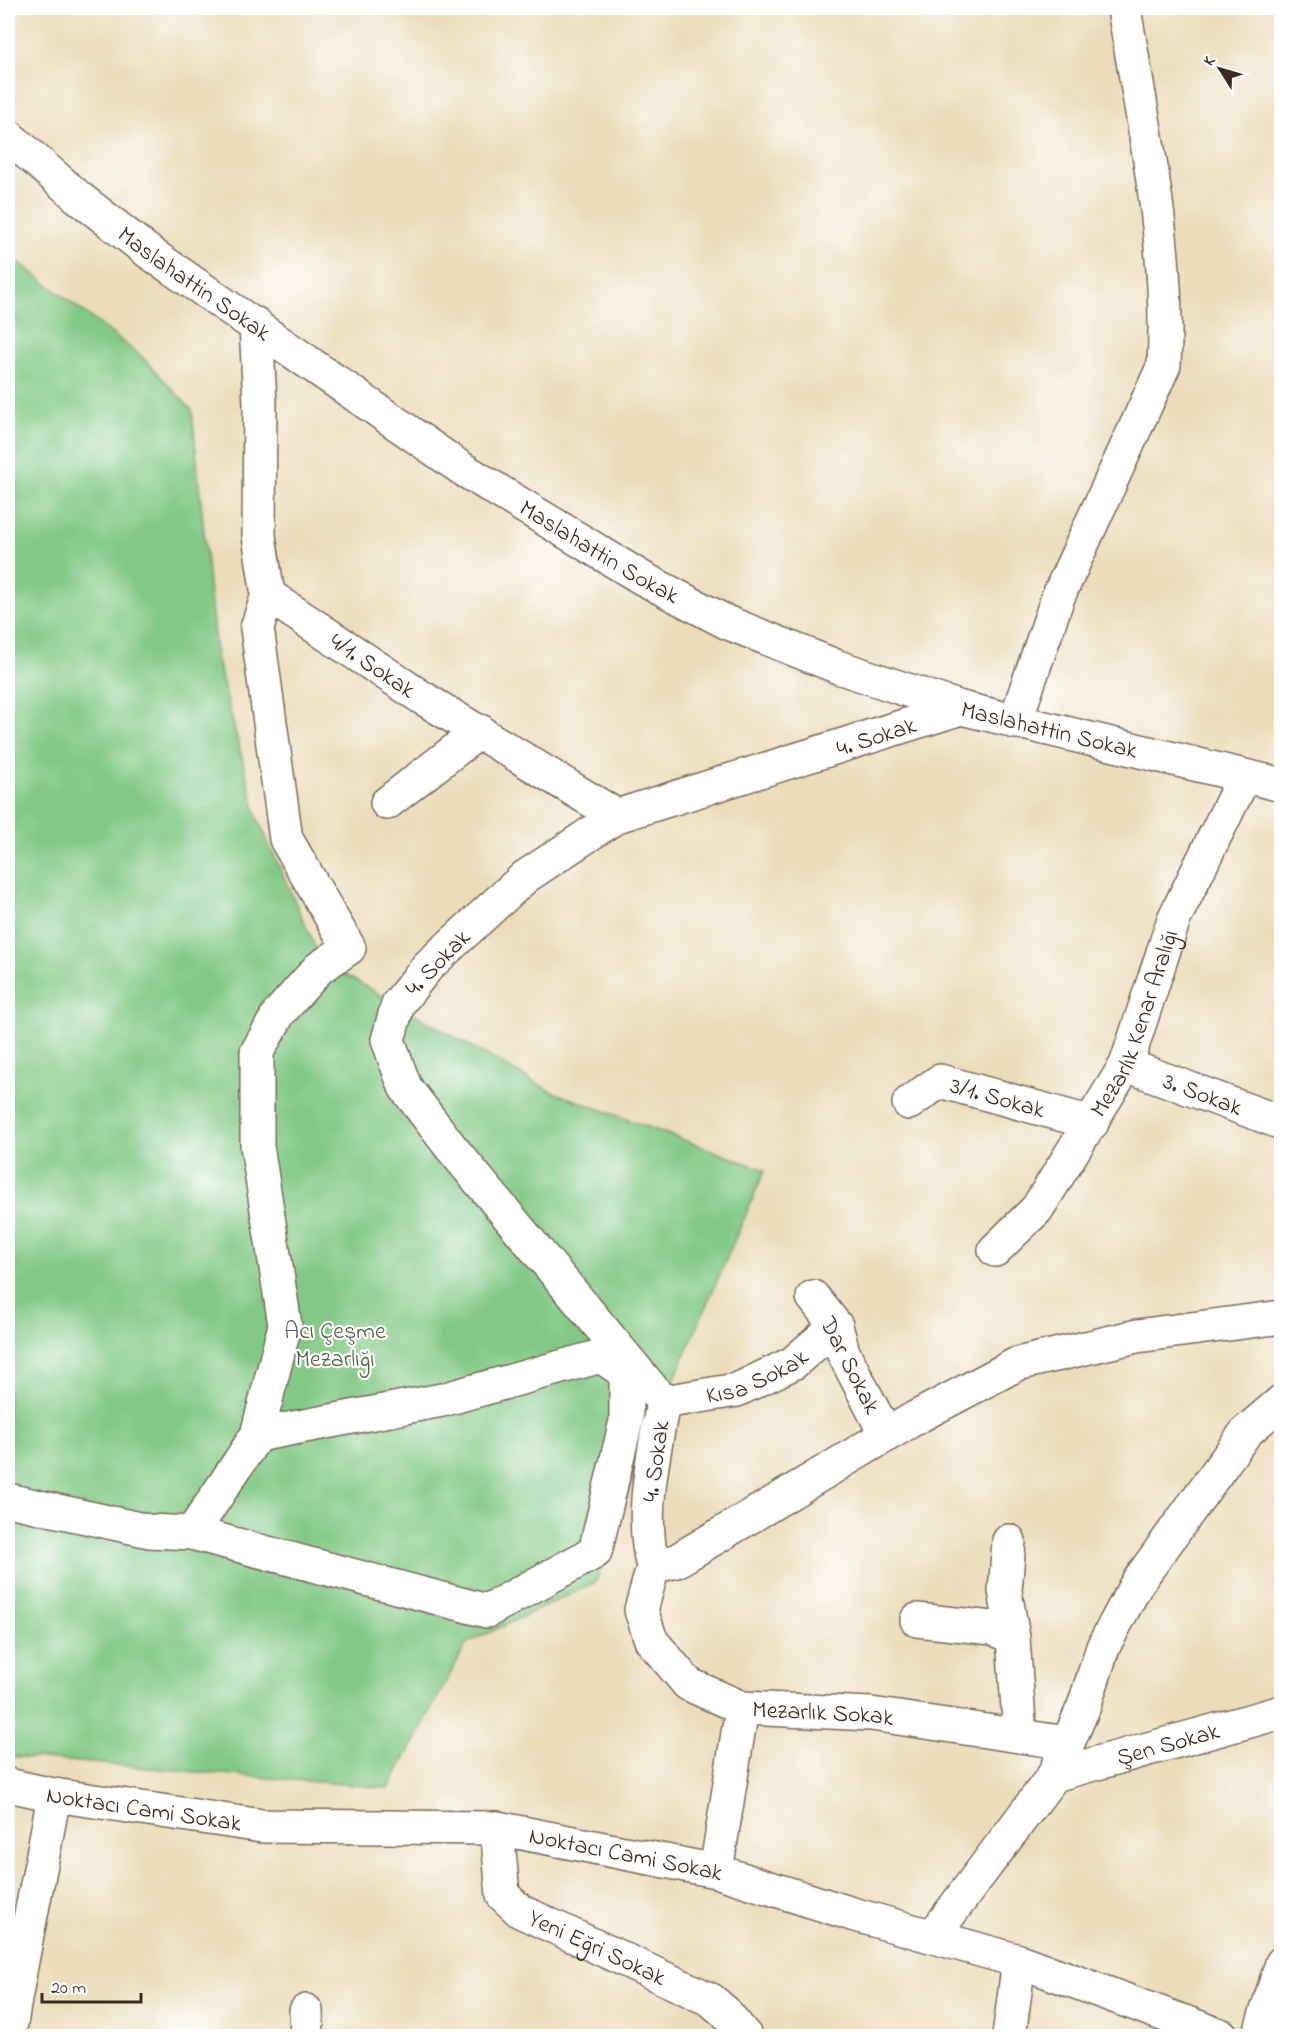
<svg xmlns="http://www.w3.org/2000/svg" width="1289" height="2044" font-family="'Indie Flower',sans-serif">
<rect width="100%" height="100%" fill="#fff"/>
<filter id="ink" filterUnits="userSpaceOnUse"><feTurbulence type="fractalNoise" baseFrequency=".0167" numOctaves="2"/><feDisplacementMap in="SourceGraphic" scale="12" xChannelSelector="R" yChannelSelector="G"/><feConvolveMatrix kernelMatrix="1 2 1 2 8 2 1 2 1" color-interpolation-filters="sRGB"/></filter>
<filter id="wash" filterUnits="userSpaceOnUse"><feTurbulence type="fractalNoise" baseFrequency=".008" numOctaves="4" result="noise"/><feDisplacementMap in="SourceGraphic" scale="24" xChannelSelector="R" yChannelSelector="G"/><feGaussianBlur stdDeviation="1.35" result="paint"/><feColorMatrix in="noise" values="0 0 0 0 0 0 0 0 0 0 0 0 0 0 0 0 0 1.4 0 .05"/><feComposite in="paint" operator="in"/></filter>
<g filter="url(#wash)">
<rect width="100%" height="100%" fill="#ebddba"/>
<path fill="#82c985" stroke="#5e7a52" stroke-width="1.5" d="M8,254L141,356L192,410L216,656L257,817L322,962L550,1091L765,1170L648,1440L596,1582L467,1643L389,1788L8,1756Z"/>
</g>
<g filter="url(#ink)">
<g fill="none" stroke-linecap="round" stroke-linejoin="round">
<defs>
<g id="minor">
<path id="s1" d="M268,595L421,697L617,816"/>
<path d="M961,708L617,816L525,877L428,966L398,1004L388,1040L405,1087L450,1146L663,1402C654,1456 639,1512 653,1567L676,1561L915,1418L1017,1364L1137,1336L1282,1317"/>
<path d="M1015,722L1058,597L1164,365C1171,245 1143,125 1124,8"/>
<path d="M387,803L480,731"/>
<path id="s2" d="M1126,1065L1282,1123"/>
<path id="s3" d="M909,1103L940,1081L1092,1123"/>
<path id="s4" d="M995,1250L1037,1209L1126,1065L1174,919L1244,777"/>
<path d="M813,1297L836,1326L843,1352L886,1435"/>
<path id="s5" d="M663,1402L737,1390L793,1363L836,1326"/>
<path d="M8,1500L149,1531L192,1533L257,1435L285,1325L257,1146V1052L279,1013L319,968L349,948L286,839L257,628L268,595L259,536L260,404L256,324"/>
<path d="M192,1533L487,1611L595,1552L626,1421V1373L601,1356L442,1400L257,1435"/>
<path d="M1009,1541L1005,1591L1013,1638"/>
<path id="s6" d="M653,1567L641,1610L651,1640L688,1684L742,1708L871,1714L1067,1743"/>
<path d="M917,1620L993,1628L1013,1638L1020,1736"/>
<path id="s7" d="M1054,1775L1282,1712"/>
<path id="s8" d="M8,1785L54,1795L262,1826L497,1828L716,1871L849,1913L1019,1961L1222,2036"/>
<path id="s9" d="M497,1828L503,1895L520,1911L711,2000L725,2012L745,2036"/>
<path d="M716,1871L742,1708"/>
<path d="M933,1936L1054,1775L1084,1706L1103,1647L1137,1583L1246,1432L1282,1401"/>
<path d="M306,2011L307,2036"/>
<path d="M9,2036C21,1956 40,1876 54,1795"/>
<path d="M1009,2036L1019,1961"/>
<path d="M1259,2036L1282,1963"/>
</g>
<g id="major">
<path id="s10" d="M8,136L78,197L150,253L464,470L642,578L726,622L838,667L961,708L1282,785"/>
</g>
</defs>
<use href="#minor" stroke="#796955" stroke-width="36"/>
<use href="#major" stroke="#796955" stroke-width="36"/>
<use href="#minor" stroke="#fff" stroke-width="33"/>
<use href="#major" stroke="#fff" stroke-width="33"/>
</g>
</g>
<g text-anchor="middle" stroke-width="4.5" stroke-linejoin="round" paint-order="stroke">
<g font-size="24" fill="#3b2a1e" stroke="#fff">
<text dy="8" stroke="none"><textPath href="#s10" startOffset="238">Maslahattin Sokak</textPath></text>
<text dy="8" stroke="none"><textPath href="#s10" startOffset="724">Maslahattin Sokak</textPath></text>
<text dy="8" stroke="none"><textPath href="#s1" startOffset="126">4/1. Sokak</textPath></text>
<text dy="8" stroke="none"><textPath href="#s10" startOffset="1210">Maslahattin Sokak</textPath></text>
<text transform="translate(876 736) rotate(-18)" y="8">4. Sokak</text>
<text transform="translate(437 962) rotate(-46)" y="8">4. Sokak</text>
<text dy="8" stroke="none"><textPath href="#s4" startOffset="270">Mezarlık Kenar Aralığı</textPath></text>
<text dy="8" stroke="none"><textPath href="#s2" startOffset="82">3. Sokak</textPath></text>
<text dy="8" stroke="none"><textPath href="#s3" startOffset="98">3/1. Sokak</textPath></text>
<text transform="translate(851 1365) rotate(63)" y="8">Dar Sokak</text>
<text dy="8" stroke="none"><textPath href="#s5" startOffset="98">Kısa Sokak</textPath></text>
<text transform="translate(655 1461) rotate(-82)" y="8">4. Sokak</text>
<text dy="8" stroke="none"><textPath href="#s6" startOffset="274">Mezarlık Sokak</textPath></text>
<text dy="8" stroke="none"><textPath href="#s7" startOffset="118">Şen Sokak</textPath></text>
<text dy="8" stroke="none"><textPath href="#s8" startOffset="138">Noktacı Cami Sokak</textPath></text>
<text dy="8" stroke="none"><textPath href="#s8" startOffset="624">Noktacı Cami Sokak</textPath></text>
<text dy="8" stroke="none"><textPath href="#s9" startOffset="176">Yeni Eğri Sokak</textPath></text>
</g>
<g font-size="24" fill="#546242" stroke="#fff">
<text x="335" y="1338">Acı Çeşme<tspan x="335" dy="28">Mezarlığı</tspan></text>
</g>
</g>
<rect width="1289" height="2044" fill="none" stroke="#fff" stroke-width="30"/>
<g transform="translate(1220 69) rotate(307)" stroke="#ffffff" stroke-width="4.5" paint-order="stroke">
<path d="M0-4.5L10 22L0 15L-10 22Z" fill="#3b2a1e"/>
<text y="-9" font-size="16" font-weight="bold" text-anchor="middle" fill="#3b2a1e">K</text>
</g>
<path d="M42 1993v9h99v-9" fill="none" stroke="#3b2a1e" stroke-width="3"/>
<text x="51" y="1993" font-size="18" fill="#3b2a1e" stroke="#ffffff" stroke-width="4.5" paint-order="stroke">20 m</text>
</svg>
